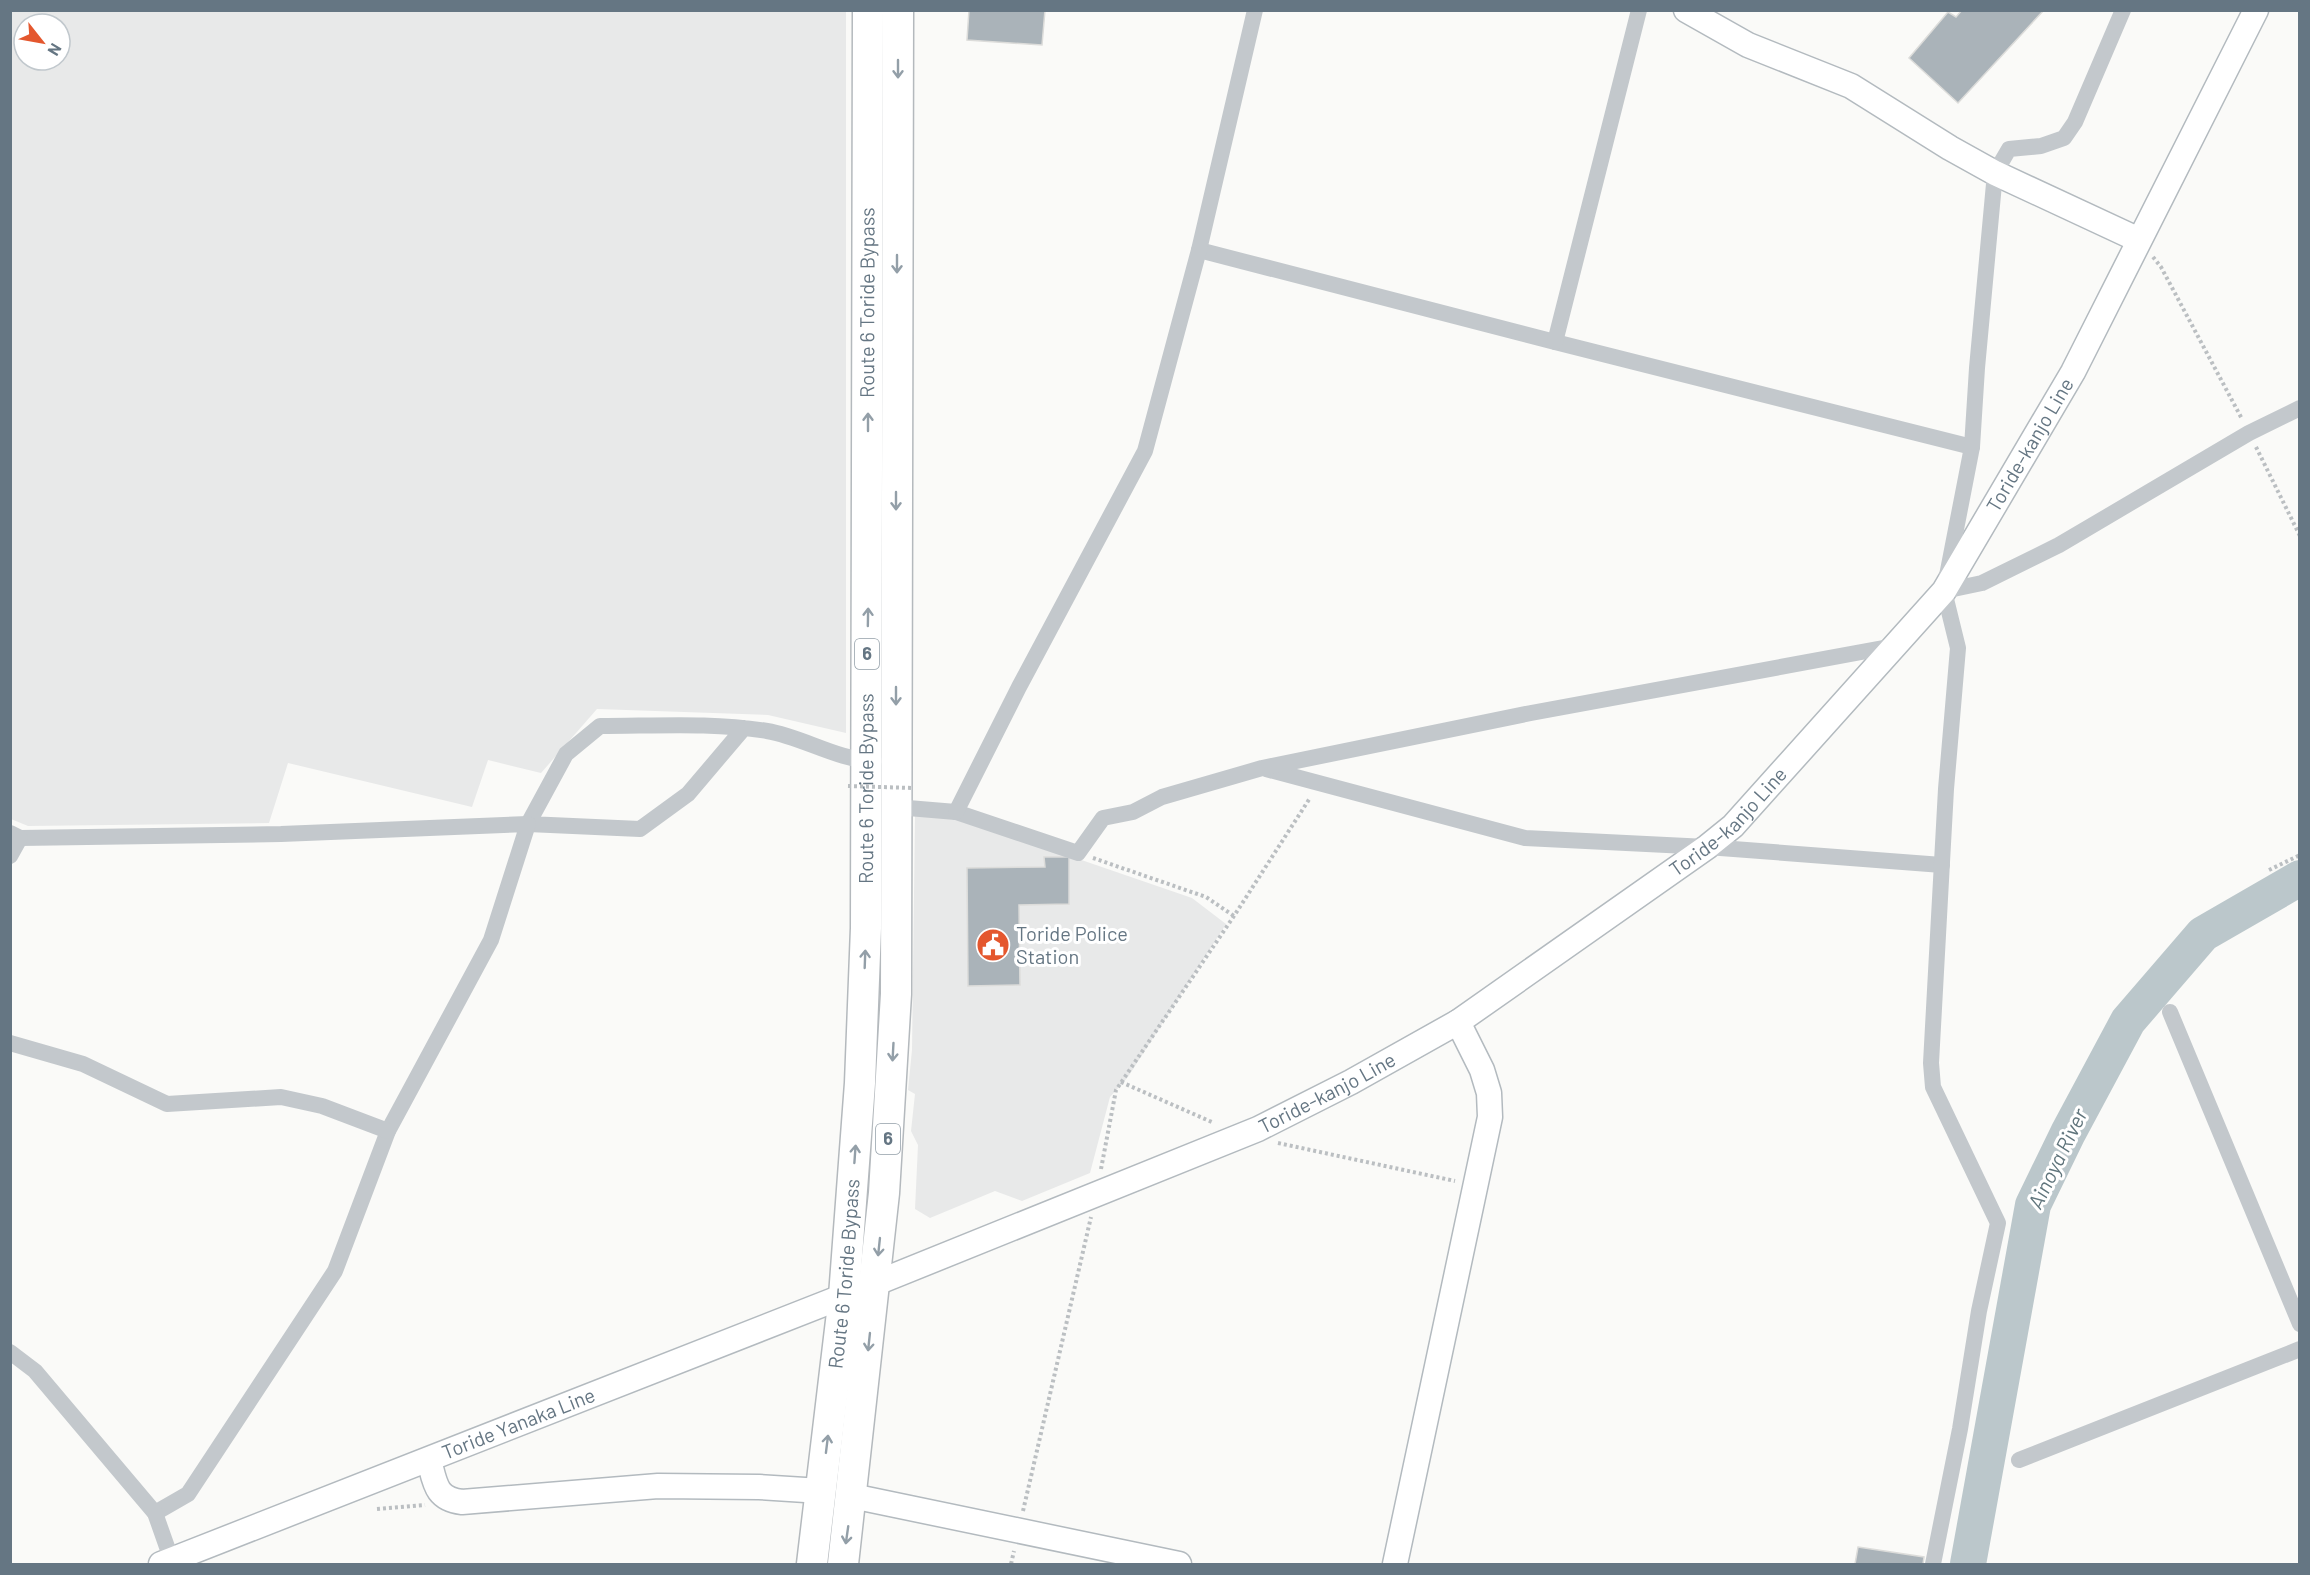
<svg xmlns="http://www.w3.org/2000/svg" width="2310" height="1575" font-family="Barlow,sans-serif">
<rect width="100%" height="100%" fill="#fafaf8"/>
<g fill="#e8e9e9" fill-rule="evenodd">
<path d="M11,11H846V733L768,715L597,709L541,773L488,760L472,807L288,763L269,823L28,826L11,819ZM24,24H60V60H24Z"/>
<path d="M915,816L965,820L1192,898L1226,924L1128,1077L1110,1097L1090,1173L1022,1201L995,1191L930,1218L915,1209L918,1145L911,1131L915,1094L908,1090L912,1050Z"/>
</g>
<g fill="none" stroke-linecap="round" stroke-linejoin="round">
<path stroke="#bbc7cb" stroke-width="36" d="M1968,1564L2033,1205L2068,1133L2128,1021L2203,934L2300,878"/>
</g>
<g fill="#aab3b9" stroke="#dcdcda" stroke-width="1.5">
<path d="M969,10H1045L1042,45L967,40Z"/>
<path d="M1962,10H2044L1958,103L1909,58L1948,12L1956,17Z"/>
<path d="M1044,857H1069V904L1019,905L1020,985L968,986L967,868L1045,867Z"/>
<path d="M1858,1547L1924,1557L1923,1564H1855Z"/>
</g>
<g fill="none" stroke-linecap="round" stroke-linejoin="round">
<defs>
<g id="secondary">
<path d="M1686,10L1748,45L1851,86L1950,148L1995,173L2139,240"/>
<path d="M429,1460C435,1482 435,1499 462,1502L658,1486L759,1487L821,1491"/>
<path d="M852,1496L1179,1564"/>
<path id="s1" d="M161,1564L844,1296L1258,1129L1351,1082L1458,1022L1707,847L1733,826L1944,591L2073,372L2256,10"/>
<path d="M1395,1564L1490,1117L1489,1093L1482,1070L1458,1022"/>
</g>
<g id="highway">
<path id="s2" d="M812,1564L844,1296L860,1083L866,928L868,10"/>
<path d="M843,1564L884,1193L896,994L898,10"/>
</g>
</defs>
<use href="#secondary" stroke="#b3babf" stroke-width="27"/>
<use href="#highway" stroke="#b4b9bd" stroke-width="33"/>
<g stroke="#bbbfc2" stroke-width="4" stroke-dasharray="3 3" stroke-linecap="butt">
<path d="M2153,257L2161,267L2242,419"/>
<path d="M2256,447L2300,536"/>
<path d="M1093,858L1206,897L1234,916"/>
<path d="M2269,870L2300,855"/>
<path d="M1121,1082L1214,1123"/>
<path d="M1278,1143L1455,1181"/>
<path d="M1101,1169L1116,1090L1234,916L1310,798"/>
<path d="M377,1509L425,1505"/>
<path d="M1023,1511L1091,1217"/>
<path d="M1011,1564L1014,1551"/>
</g>
<g stroke="#c3c8cc" stroke-width="16">
<path d="M1199,250L1555,342L1972,447"/>
<path d="M1555,342L1639,10"/>
<path d="M1944,591L1982,583L2059,545L2249,433L2300,408"/>
<path d="M744,728L688,794L640,829L528,824L566,754L600,726C655,726 713,722 767,731C803,737 837,760 874,761"/>
<path d="M1266,769L1525,838L1707,847L1942,865"/>
<path d="M896,807L956,812L1078,853L1103,818L1133,812L1162,797L1262,768L1531,713L1894,646"/>
<path d="M956,812L1019,687L1145,451L1199,250L1255,10"/>
<path d="M10,833L20,838L281,834L528,824L491,940L388,1131L335,1271L188,1494L155,1513"/>
<path d="M10,856L20,838"/>
<path d="M2170,1012L2300,1324"/>
<path d="M10,1043L83,1064L167,1104L281,1097L322,1106L388,1131"/>
<path d="M10,1352L35,1371L155,1513L173,1564"/>
<path d="M2019,1460L2300,1349"/>
<path d="M1933,1564L1960,1429L1979,1311L1998,1223L1933,1087L1931,1063L1946,789L1958,648L1944,591L1972,447L1977,368L1995,173L2009,149L2041,146L2064,138L2075,122L2123,10"/>
</g>
<use href="#secondary" stroke="#fff" stroke-width="24"/>
<use href="#highway" stroke="#fff" stroke-width="30"/>
<path stroke="#bbbfc2" stroke-width="4" stroke-dasharray="3 3" stroke-linecap="butt" d="M848,786L913,788"/>
</g>
<defs><path id="oneway-shaft" d="M-6 0H5M1.5-3L5.5 0L1.5 3" fill="none" stroke-width="1.6" stroke-linecap="round" stroke-linejoin="round" transform="scale(1.5)"/></defs>
<g stroke="#939fa8">
<use href="#oneway-shaft" transform="translate(898 69) rotate(90)"/>
<use href="#oneway-shaft" transform="translate(897 264) rotate(90)"/>
<use href="#oneway-shaft" transform="translate(868 422) rotate(-90)"/>
<use href="#oneway-shaft" transform="translate(896 501) rotate(90)"/>
<use href="#oneway-shaft" transform="translate(868 617) rotate(-89)"/>
<use href="#oneway-shaft" transform="translate(896 696) rotate(90)"/>
<use href="#oneway-shaft" transform="translate(865 959) rotate(-88)"/>
<use href="#oneway-shaft" transform="translate(893 1052) rotate(93)"/>
<use href="#oneway-shaft" transform="translate(855 1154) rotate(-86)"/>
<use href="#oneway-shaft" transform="translate(879 1247) rotate(96)"/>
<use href="#oneway-shaft" transform="translate(869 1342) rotate(96)"/>
<use href="#oneway-shaft" transform="translate(827 1444) rotate(-83)"/>
<use href="#oneway-shaft" transform="translate(847 1535) rotate(98)"/>
</g>
<defs>
<symbol id="civic-disc" viewBox="-11 -11 22 22"><circle r="9.5" fill="#e4572e" stroke="#fff"/><path d="M-.6-6.5H3V-4.5H.6V-3L4-1V1h2V6H-6V1h2V-1L-.6-3ZM-1.2 2.5V6h2.4V2.5Z" fill="#fff"/></symbol>
</defs>
<g fill-rule="evenodd">
<use href="#civic-disc" x="974" y="926" width="38" height="38"/>
</g>
<g text-anchor="middle" stroke-width="6" stroke-linejoin="round" paint-order="stroke">
<g fill="#fff" stroke="#939fa8" stroke-width="1.5">
<rect x="855" y="639" width="24" height="30" rx="4.5"/>
<rect x="876" y="1124" width="24" height="30" rx="4.5"/>
</g>
<g font-size="18" font-weight="bold" fill="#657683">
<text x="867" y="660">6</text>
<text x="888" y="1145">6</text>
</g>
<g font-size="20" fill="#657683" stroke="#fff">
<text dy="7" stroke="none"><textPath href="#s2" startOffset="1264">Route 6 Toride Bypass</textPath></text>
<text dy="7" stroke="none"><textPath href="#s1" startOffset="2230">Toride-kanjo Line</textPath></text>
<text dy="7" stroke="none"><textPath href="#s2" startOffset="778">Route 6 Toride Bypass</textPath></text>
<text dy="7" stroke="none"><textPath href="#s1" startOffset="1744">Toride-kanjo Line</textPath></text>
<text dy="7" stroke="none"><textPath href="#s1" startOffset="1258">Toride-kanjo Line</textPath></text>
<text dy="7" stroke="none"><textPath href="#s2" startOffset="292">Route 6 Toride Bypass</textPath></text>
<text dy="7" stroke="none"><textPath href="#s1" startOffset="384">Toride Yanaka Line</textPath></text>
</g>
<g font-size="20" fill="#657683" stroke="#fff" text-anchor="start">
<text x="1016" y="941">Toride Police<tspan x="1016" dy="23">Station</tspan></text>
</g>
<g font-size="21" font-style="italic" fill="#60757c" stroke="#fff">
<text transform="translate(2058 1159) rotate(-64)" y="7">Ainoya River</text>
</g>
</g>
<rect width="2310" height="1575" fill="none" stroke="#657683" stroke-width="24"/>
<g transform="translate(42 42) rotate(121)"><circle r="28" fill="#ffffff" stroke="#c1c8cd" stroke-width="1.5"/>
<path d="M0-4.5L10 22L0 15L-10 22Z" fill="#e4572e"/>
<text y="-9" font-size="16" font-weight="bold" text-anchor="middle" fill="#657683">N</text>
</g>
</svg>
